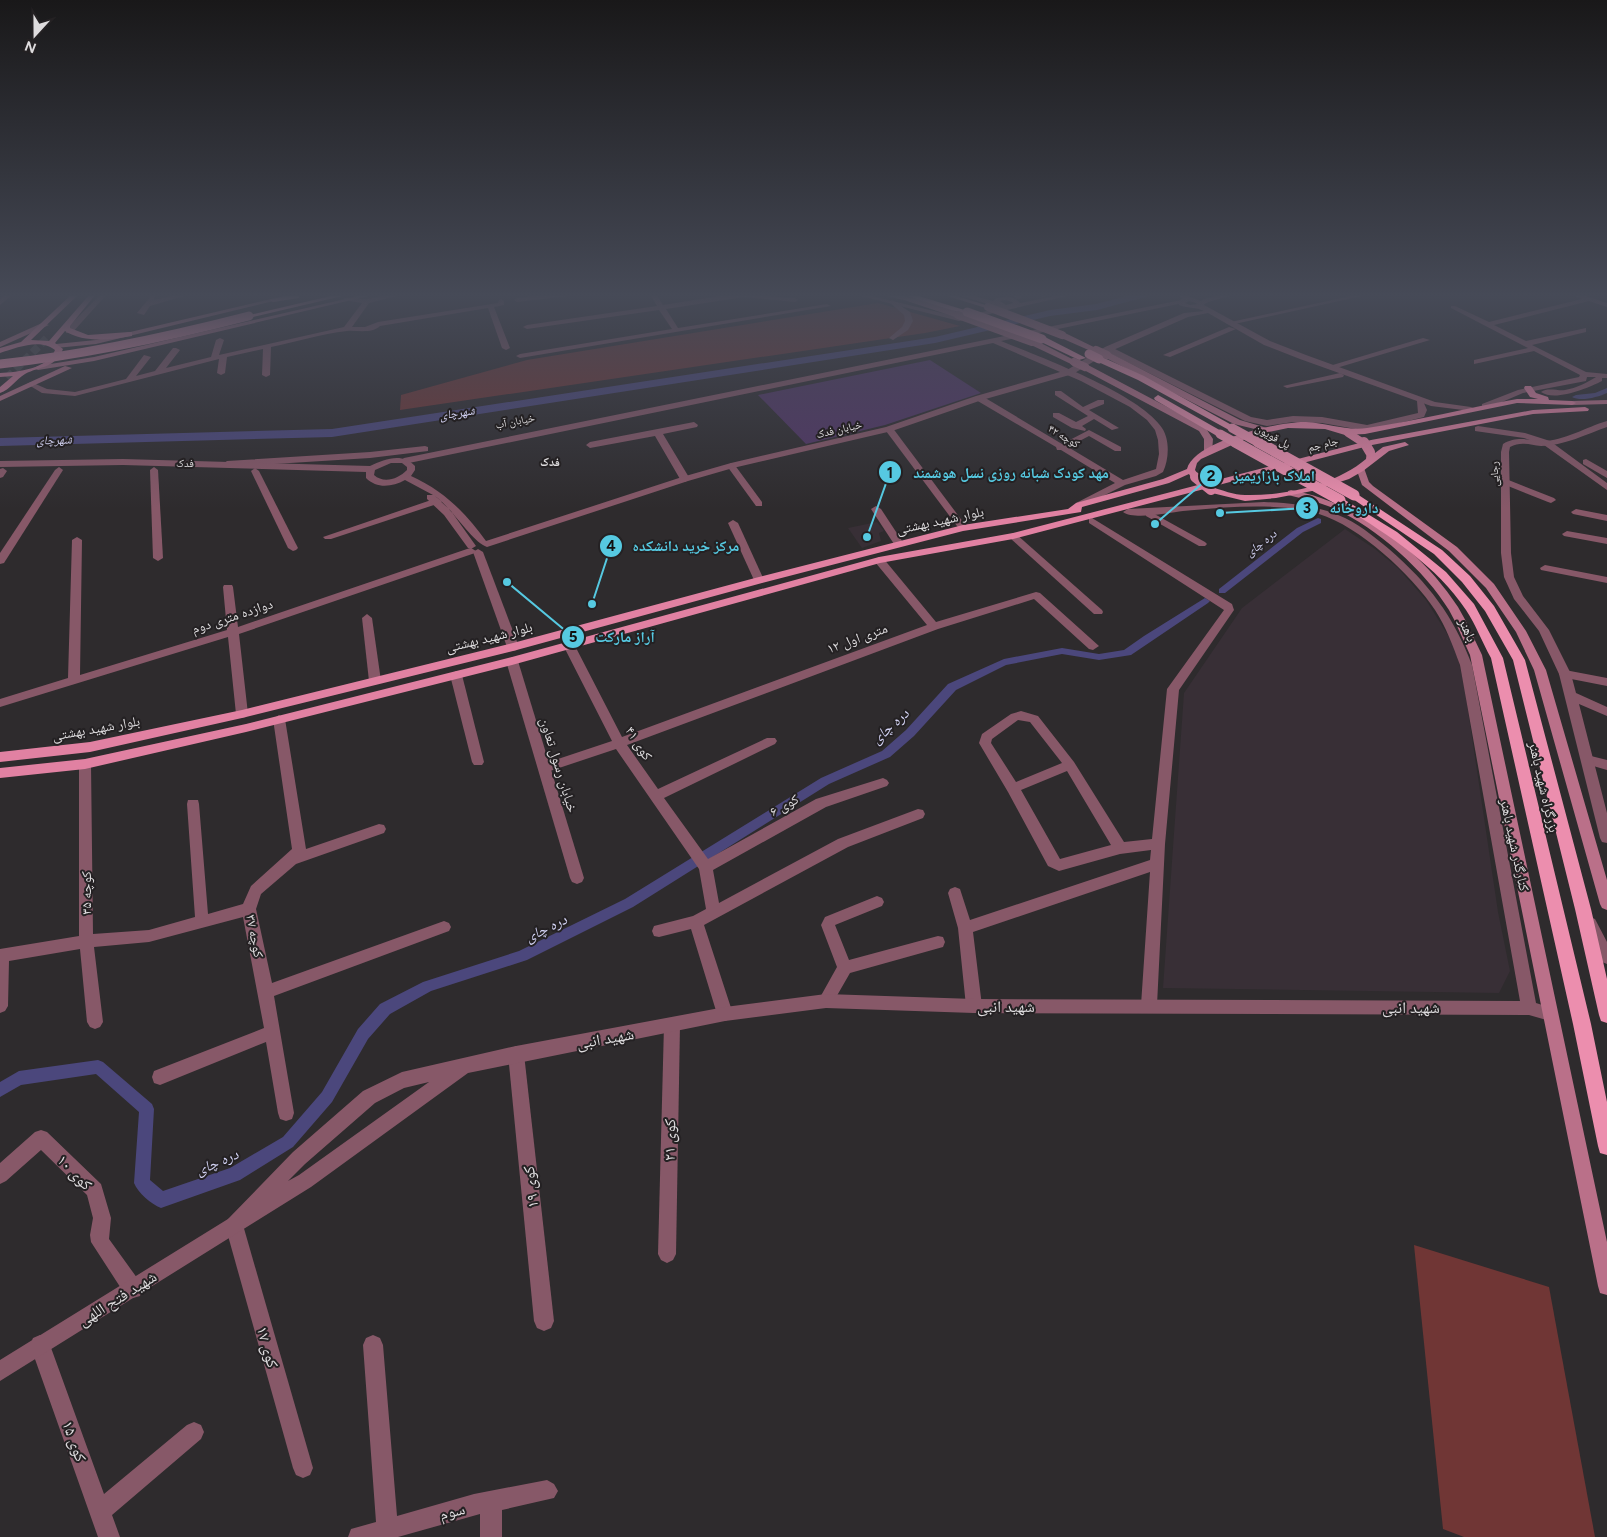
<svg xmlns="http://www.w3.org/2000/svg" width="1607" height="1537" font-family="Figtree,'Noto Naskh Arabic',sans-serif">
<rect width="100%" height="100%" fill="#2e2b2d"/>
<g fill="#382f36">
<path d="M877,522L884,531L879,533L881,541L862,548L848,528Z"/>
<path d="M1345,529L1375,549L1398,568L1426,600L1456,648L1465,690L1498,912L1510,971L1499,993L1163,988L1184,693L1242,608Z"/>
</g>
<g fill="#703635">
<path d="M878,303L960,326L925,333L400,410L401,395L527,360Z"/>
<path d="M1414,1245L1549,1287L1595,1537H1464L1443,1529Z"/>
</g>
<g fill="none" stroke-linecap="round" stroke-linejoin="round">
<g fill="#4b477c" fill-rule="evenodd">
<path d="M1607,388V393C1598,397 1581,402 1572,397L1576,395L1595,393Z"/>
<path d="M1318,518L1321,519V523L1303,532L1225,593H1219V589L1297,528Z"/>
<path d="M1205,598L1210,601L1208,603L1131,655L1099,660L1062,654L1006,665L956,690L914,736L890,757L829,784L633,907L527,960L431,991L390,1014L368,1039L332,1102L293,1147L240,1180L161,1208C151,1204 138,1193 134,1183L139,1112L96,1074L21,1085L0,1097V1082L19,1071L98,1060L103,1062L152,1104L154,1109L150,1180L163,1191L230,1168L283,1137L322,1092L358,1029L380,1004L423,982L519,951L625,899L821,778L882,751L906,730L948,684L1004,659L1062,648L1099,654L1124,650L1144,636Z"/>
</g>
<path fill="#4b477c" fill-rule="evenodd" d="M1135,294H1150L1149,296L1097,310L1050,316L935,343L332,437L0,446V438L332,429L935,337L1050,310L1096,304Z"/>
</g>
<path fill="#513565" d="M930,360L981,393L885,425L806,444L758,395Z"/>
<g fill="none" stroke-linecap="round" stroke-linejoin="round">
<path stroke="#484648" stroke-width="8" stroke-dasharray="8 4" stroke-linecap="butt" d="M7,378L48,337"/>
<g fill="#875868" fill-rule="evenodd">
<path d="M6,294H13L0,305V299Z"/>
<path d="M181,294H191L150,306L144,315L137,313L151,296H155L154,300Z"/>
<path d="M394,294H405L369,303L352,327H365L378,322L498,303L499,300L501,299L504,301V305L494,307L510,348L506,350L502,348L488,308L380,326C372,334 357,330 347,331C321,334 296,342 271,347L270,375L266,377L262,375L263,349L227,357L225,373L221,375L217,373L219,359L75,396L42,393L27,384L31,382L47,389L75,392L126,379L144,355L151,357L136,376L155,371L173,348H176L180,350L166,368L211,357L216,340L220,338L224,340L219,355L344,327L362,303L344,300V298L367,299Z"/>
<path d="M554,294H571L568,296L517,302L514,300L517,298Z"/>
<path d="M650,294H656L663,305L732,294L795,298L798,300L795,302L744,297L666,309L678,328L827,304L831,306L520,358L516,356L520,354L672,329L659,310L527,329L523,327L527,325L657,306Z"/>
<path d="M1011,294H1018L1022,298L1017,299Z"/>
<path d="M1038,294H1045L1046,295L1043,297Z"/>
<path d="M1226,294H1237L1208,302L1203,305L1197,304L1204,299Z"/>
<path d="M1360,294H1371L1230,325L1226,323Z"/>
<path d="M1570,294C1582,293 1595,299 1607,303V307L1589,301L1494,325L1526,341L1586,328V332L1532,345L1586,372L1607,374V378H1602V381C1588,388 1555,402 1541,392C1548,387 1557,391 1565,390C1577,388 1586,383 1596,377H1587L1586,381L1523,393L1488,408H1482V404L1518,390L1579,377L1580,375L1534,351L1474,364V360L1528,348L1451,308V306H1455L1489,322L1582,299Z"/>
<path d="M892,300L910,312L913,321L908,330L893,340L889,338L902,327L905,321L904,315L889,302Z"/>
<path d="M1181,300L1184,302L1183,303L1001,341C1040,357 1140,394 1162,428C1170,440 1169,459 1163,472L1156,476L1125,485L1079,508L1076,507V503L1115,483L1061,450H1057L1056,447L976,400V396H982L1062,444L1089,430L1121,447V451H1115L1089,436L1068,447L1123,480L1156,469L1159,454L1158,440L1155,430L1147,420L1130,407L1081,381L993,343L404,464L400,461L404,458Z"/>
<path d="M1229,327L1236,329L1170,357L1163,355Z"/>
<path d="M1423,338L1430,340L1333,369L1326,367Z"/>
<path d="M1105,347H1111L1251,417L1267,420L1293,416L1322,417L1367,425L1418,413L1417,401H1423L1427,410L1424,417L1367,431L1322,423L1293,422L1267,426L1245,421L1105,351Z"/>
<path d="M1340,373L1344,375L1343,377L1287,388L1283,386Z"/>
<path d="M1055,391H1061L1083,407L1098,400H1104V404L1089,410L1119,428L1112,430L1094,419L1082,426L1086,429L1085,431L1072,428L1053,417V413H1059L1076,422L1088,416L1055,395Z"/>
<path d="M694,422L698,425L697,427L663,434L690,479L685,482L680,479L655,436L590,448L586,445L590,442Z"/>
<path d="M1478,426L1525,433L1550,441L1607,483V490L1544,445L1524,438L1475,431V427Z"/>
<path d="M886,427H892L966,526V530H960L886,431Z"/>
<path d="M425,446L428,447V451L370,458L227,467L223,464L227,461L370,452Z"/>
<path d="M1586,459L1607,471V478L1583,464V460Z"/>
<path d="M731,463L734,464L762,502V506H756L727,466Z"/>
<path d="M59,467L63,470L4,563L0,564V553L55,470Z"/>
<path d="M154,467L158,470L163,558L158,561L153,558L150,470Z"/>
<path d="M3,468L7,471L3,477L0,478V469Z"/>
<path d="M255,468L259,471L298,548L296,550L293,551L288,548L251,471Z"/>
<path d="M1506,479L1554,498L1556,500L1551,503L1548,502L1503,484V480Z"/>
<path d="M437,498L442,501L440,503L331,539H325L323,537Z"/>
<path d="M876,506L881,509L904,544L902,546H896L894,544L871,509Z"/>
<path d="M1576,509L1607,515V521L1573,514L1571,512Z"/>
<path d="M1149,511L1205,542L1207,544L1205,546H1199L1146,516V512Z"/>
<path d="M1092,518L1232,604L1234,610L1179,690L1165,844L1157,1005L1154,1010L1149,1012L1144,1010L1141,1005L1150,872L973,932L982,1006L979,1011L974,1013L969,1011L966,1006L958,928L948,893L950,889L955,887L960,889L970,920L1150,860L1151,850L1120,854L1059,871L1048,866L1008,792L979,743L982,734L1011,714L1021,711L1038,716L1074,762L1124,842L1152,839L1167,689L1224,610L1089,523V519ZM1018,720L1030,722L1062,763L1016,782L991,743L992,739ZM1067,771L1111,845L1060,859L1021,790Z"/>
<path d="M733,520L738,523L764,580L763,582L759,583L754,580L728,523Z"/>
<path d="M1567,531L1607,538V544L1564,536L1562,534Z"/>
<path d="M1013,533L1016,534L1102,610L1103,612L1102,614H1094L1010,538L1008,536Z"/>
<path d="M77,537L82,540L80,675L227,630L223,587L224,585H232L233,587L238,627L467,549L471,548L476,551L475,553L239,634L248,714L246,717L242,718L236,714L228,637L0,707V699L68,678L72,540Z"/>
<path d="M879,557L883,558L936,622L1036,592L1040,593L1099,646L1093,650L1089,649L1034,599L938,629L627,745L658,789L767,738H775L777,741L775,744L664,798L708,859L816,799L883,778L887,780L889,783L887,786L826,807L713,870L719,903L838,839L918,809L923,810L925,814L923,818L848,847L704,925L733,1014L730,1019L725,1021L720,1019L717,1014L691,929L659,937L654,936L652,931L654,926L693,916L706,909L699,869L616,749L544,773L540,771L538,768L540,765L612,741L563,645L565,642H573L622,737L927,625L875,562L874,560Z"/>
<path d="M1545,565L1607,577V583L1541,570L1540,568Z"/>
<path d="M367,614L372,618L381,681L375,685L369,681L362,618Z"/>
<path d="M1565,670L1607,678V686L1561,677L1559,674Z"/>
<path d="M456,671L462,675L484,762L482,765H474L472,762L450,675Z"/>
<path d="M279,715L285,719L306,849L379,824L384,825L386,829L384,833L296,864L261,894L256,909L272,983L444,921L449,923L451,927L449,931L274,996L294,1113L292,1119L286,1121L280,1119L278,1113L266,1042L160,1085L154,1083L152,1077L154,1071L264,1028L243,917L149,942L94,947L103,1022L100,1027L95,1029L90,1027L87,1022L80,949L9,961L8,1006L5,1011L0,1013V949L79,936V764L81,761H89L91,764L93,934L149,930L195,917L187,804L188,800H198L199,804L208,914L243,904L251,886L292,849L273,719Z"/>
<path d="M1587,755L1607,760V770L1583,763L1581,760L1583,757Z"/>
<path d="M877,896L882,898L884,902L882,906L835,925L849,960L938,936L943,937L945,942L943,947L850,973L831,1006L826,1008L821,1006L818,1001L837,967L821,925L825,917Z"/>
<path d="M1590,917L1595,919L1607,942V964L1602,962L1583,923L1585,919Z"/>
<path d="M672,1018L677,1020L680,1025L676,1254L673,1260L667,1263L661,1260L658,1254L664,1025L667,1020Z"/>
<path d="M516,1046L522,1049L524,1054L554,1321L551,1328L544,1331L537,1328L534,1321L508,1054L510,1049Z"/>
<path d="M41,1130L47,1132L101,1184L111,1218L109,1239L140,1282L142,1289L140,1296L133,1298L126,1296L91,1242L90,1235L93,1218L87,1195L41,1150L6,1181L0,1184V1163L35,1132Z"/>
<path d="M234,1216L240,1219L243,1225L313,1468L310,1475L303,1478L296,1475L293,1468L225,1225L228,1219Z"/>
<path d="M40,1335L47,1338L50,1345L104,1494L187,1425L194,1422L201,1425L204,1432L201,1439L112,1515L120,1537H98L30,1345L33,1338Z"/>
<path d="M373,1335L380,1338L383,1345L397,1516L474,1494L547,1480L554,1484L558,1491L554,1498L502,1510V1537H480V1514L398,1537H348L351,1529L376,1522L363,1345L366,1338Z"/>
</g>
<g fill="#875868" fill-rule="evenodd">
<path d="M101,294H107L72,333H66V329Z"/>
<path d="M853,294H863L959,317L1001,308L958,295L957,294H966L993,301L995,299C1004,296 1014,295 1020,303L1066,294H1076L959,321ZM1005,300L1012,302L1013,303L1006,305L1000,301Z"/>
<path d="M1174,294H1182L1201,301L1204,305L1270,341L1306,355L1435,402L1471,407L1475,409L1471,411L1431,406L1300,359L1264,345L1208,313L1188,317L1111,351L1073,374L982,400L892,431L733,468L688,481L487,547C472,542 453,509 435,496L451,511L476,546L471,549L468,548L444,515L427,499V495H433L405,480C392,487 377,489 366,478V472L123,465L0,467V461L123,459L370,466C385,459 402,452 415,466V470L411,476C444,491 465,512 486,541L682,477L731,463L886,427L976,396L1067,370L1105,347L1184,313L1204,311C1196,307 1187,308 1179,305V301L1183,298ZM1189,301L1196,303L1197,304L1190,305L1185,303ZM391,463H402L407,467V470C398,479 384,484 374,475L375,470Z"/>
<path d="M1607,421V427C1587,434 1563,446 1541,446C1530,445 1521,441 1510,447L1509,452L1511,553L1514,577L1523,596L1549,630L1571,674L1576,693L1607,707V716L1579,704L1607,813V843L1602,842L1600,838L1559,674L1539,631L1514,599L1504,577L1501,553V452L1503,444C1517,436 1527,440 1542,441C1564,441 1586,427 1607,421Z"/>
<path d="M1264,502C1289,503 1314,505 1338,515C1357,522 1373,536 1389,549C1429,584 1453,615 1472,665L1536,1003L1555,1009L1558,1014L1555,1019L1550,1021L1529,1015L974,1013L826,1008L725,1021L468,1073L311,1187L0,1381V1360L228,1219L293,1152L363,1091L402,1072L516,1046L725,1007L826,994L974,999L1520,1001L1460,665C1453,646 1446,627 1435,610C1412,575 1359,526 1319,514C1277,502 1226,507 1183,511C1169,513 1133,520 1123,512L1128,509ZM429,1082L299,1175L288,1181L305,1164L375,1103L404,1088Z"/>
<path d="M478,549L483,552L519,647L517,650L513,651L507,647L473,552Z"/>
<path d="M512,657L518,661L584,878L582,882L577,884L572,882L570,878L506,661Z"/>
</g>
<g fill="#ba7089" fill-rule="evenodd">
<path d="M292,294H302L96,344L56,348L52,346L56,344L96,340Z"/>
<path d="M367,294H377L94,361L38,370L34,368L38,366L94,357Z"/>
<path d="M878,294C895,292 947,305 962,315L955,317L904,300Z"/>
<path d="M941,294H950L992,307L986,308Z"/>
<path d="M42,323L49,325L0,347V342Z"/>
<path d="M1059,333H1065L1100,350L1093,352L1059,337Z"/>
<path d="M1029,340H1035L1078,362L1071,364L1029,344Z"/>
<path d="M1104,353H1110L1240,420L1267,428L1263,431L1234,424L1104,357Z"/>
<path d="M1082,365H1088L1205,427L1213,439L1212,452L1208,455L1204,452V439L1199,431L1082,369Z"/>
<path d="M65,366L72,368L0,401V396Z"/>
<path d="M1607,400V404L1572,405L1568,403L1572,401Z"/>
<path d="M1360,465L1364,468L1369,482L1373,486L1457,547L1494,584L1526,631L1546,670L1607,880V910L1602,908L1600,904L1534,670L1516,632L1486,588L1449,551L1362,485L1356,468Z"/>
<path d="M1291,490C1359,503 1420,549 1458,607C1467,622 1474,639 1482,655L1607,1242V1295L1600,1293L1598,1286L1470,655C1463,640 1457,624 1449,610C1425,571 1377,528 1335,509C1320,502 1304,499 1288,495V491Z"/>
</g>
<g fill="#e181a2" fill-rule="evenodd">
<path d="M72,294H79L31,340L49,341L90,294H96L70,326V328L88,335L129,332H132V336C110,340 84,343 65,331L55,343L63,349C56,368 40,366 25,374C16,379 10,390 0,393V387L13,376L0,377V373C18,372 48,369 55,350C39,338 17,348 0,353V348L21,342Z"/>
<path d="M1525,386H1531L1536,393L1548,397L1549,400L1572,401L1576,403L1572,405L1517,403L1365,434L1345,435L1325,429L1288,428L1254,435L1201,459L1197,463L1195,470L1200,477L1198,479H1192L1189,474L1169,483L1082,507L1081,512L963,531L762,583L513,651L242,718L90,752L0,762V752L90,742L242,710L513,643L755,578L963,525L1068,509L1076,503L1163,479L1187,469C1194,441 1280,421 1306,422C1327,423 1347,431 1367,428C1417,421 1467,408 1517,399H1538L1530,397L1524,388Z"/>
<path d="M1585,407L1589,409L1588,411L1533,414L1372,445L1211,487C1222,490 1234,495 1245,495C1286,496 1335,485 1366,459L1367,450H1373L1375,453L1383,447L1405,442L1409,445L1389,451L1363,471L1349,479L1312,491L1276,498L1245,501L1208,492V488L1013,539L880,563L512,665L246,732L85,769L0,778V768L85,759L246,724L512,657L879,557L1013,533L1371,440L1533,410Z"/>
</g>
<g fill="#ec8eae" fill-rule="evenodd">
<path d="M296,294H299V298L273,302L269,300Z"/>
<path d="M339,294H351L249,318L245,316Z"/>
<path d="M901,294H912L971,312L964,314Z"/>
<path d="M1039,337H1045L1086,358L1079,360L1039,341Z"/>
<path d="M1096,357H1102L1144,376L1237,428L1232,431L1229,430L1138,380L1096,361Z"/>
<path d="M1158,395L1223,432L1225,434L1223,436H1217L1155,400L1154,398Z"/>
<path d="M1354,492L1442,550L1470,576L1494,606L1525,660L1591,909L1607,979V1023L1601,1021L1599,1015L1575,909L1513,660L1485,611L1462,582L1434,554L1350,497V493Z"/>
<path d="M1340,497L1397,532L1446,572L1474,604L1503,658L1591,1024L1607,1102V1155L1600,1153L1598,1146L1573,1024L1491,658C1482,642 1476,625 1466,610C1435,563 1383,532 1336,502L1335,500Z"/>
</g>
<g stroke="#ba7089" stroke-width="8">
<path d="M988,307L1062,335"/>
<path d="M958,315L1032,342"/>
<path d="M1096,350L1107,355"/>
<path d="M1074,362L1085,367"/>
</g>
<path stroke="#e181a2" stroke-width="8" d="M1348,433L1365,444"/>
<g stroke="#e181a2" stroke-width="10">
<path d="M1364,442L1370,452"/>
<path d="M1195,477L1211,490"/>
</g>
<g stroke="#ec8eae" stroke-width="9">
<path d="M967,312L1042,339"/>
<path d="M1089,354L1099,359"/>
<path d="M0,364C85,355 167,337 249,316"/>
<path d="M1232,428L1261,444"/>
<path d="M1220,434L1238,444"/>
</g>
<g stroke="#ec8eae" stroke-width="11">
<path d="M1235,442L1340,500"/>
<path d="M1258,442L1354,495"/>
</g>
</g>
<linearGradient id="sky" x2="0" y2="1"><stop stop-color="#191819"/><stop offset="0.58" stop-color="#464a57"/><stop offset="1" stop-color="#464a57" stop-opacity="0"/></linearGradient>
<rect width="1607" height="509" fill="url(#sky)"/>
<g text-anchor="middle" stroke-width="4" stroke-linejoin="round" paint-order="stroke">
<g font-size="11" fill="#dedcde" stroke="#242123">
<text transform="translate(515 421) rotate(-11)" y="4">خیابان آب</text>
<text transform="translate(839 429) rotate(-13)" y="4">خیابان فدک</text>
<text transform="translate(1064 436) rotate(31)" y="4">کوچه ۴۲</text>
<text transform="translate(1273 436) rotate(29)" y="4">پل قویون</text>
<text transform="translate(1323 444) rotate(-14)" y="4">جام جم</text>
<text transform="translate(185 463) rotate(1)" y="4">فدک</text>
<text transform="translate(1494 474) rotate(-92)" y="4">رجایی</text>
</g>
<g font-size="12" font-style="italic" fill="#d3d3f4" stroke="#242123">
<text transform="translate(457 413) rotate(-9)" y="4">شهرچای</text>
<text transform="translate(54 440) rotate(-2)" y="4">شهرچای</text>
<text transform="translate(1261 543) rotate(-38)" y="4">دره چای</text>
</g>
<g font-size="12" font-weight="bold" fill="#dedcde" stroke="#242123">
<text x="550" y="466">فدک</text>
</g>
<g font-size="14" fill="#dedcde" stroke="#242123">
<text transform="translate(940 520) rotate(-12)" y="5">بلوار شهید بهشتی</text>
<text transform="translate(232 616) rotate(-18)" y="5">دوازده متری دوم</text>
<text transform="translate(1468 630) rotate(66)" y="5">باهنر</text>
<text transform="translate(489 637) rotate(-14)" y="5">بلوار شهید بهشتی</text>
<text transform="translate(857 638) rotate(-20)" y="5">۱۲ متری اول</text>
<text transform="translate(96 728) rotate(-10)" y="5">بلوار شهید بهشتی</text>
<text transform="translate(639 743) rotate(57)" y="5">کوی ۴۱</text>
<text transform="translate(559 765) rotate(73)" y="5">خیابان رسول تعاون</text>
<text transform="translate(1544 787) rotate(77)" y="5">بزرگراه شهید باهنر</text>
<text transform="translate(784 805) rotate(-29)" y="5">کوی ۶</text>
<text transform="translate(1515 845) rotate(78)" y="5">کنارگذر شهید باهنر</text>
<text transform="translate(86 893) rotate(-90)" y="5">کوچه ۳۵</text>
<text transform="translate(255 936) rotate(79)" y="5">کوچه ۳۷</text>
</g>
<g font-size="15" font-style="italic" fill="#d3d3f4" stroke="#242123">
<text transform="translate(890 726) rotate(-42)" y="5">دره چای</text>
<text transform="translate(546 928) rotate(-26)" y="5">دره چای</text>
<text transform="translate(217 1162) rotate(-23)" y="5">دره چای</text>
</g>
<g font-size="16" fill="#dedcde" stroke="#242123">
<text x="1006" y="1012">شهید انبی</text>
<text x="1411" y="1013">شهید انبی</text>
<text transform="translate(605 1038) rotate(-10)" y="6">شهید انبی</text>
<text transform="translate(669 1140) rotate(-89)" y="6">کوی ۲۱</text>
<text transform="translate(75 1172) rotate(46)" y="6">کوی ۱۰</text>
<text transform="translate(530 1187) rotate(-96)" y="6">کوی ۱۹</text>
<text transform="translate(117 1298) rotate(-32)" y="6">شهید فتح اللهی</text>
<text transform="translate(268 1347) rotate(74)" y="6">کوی ۱۷</text>
<text transform="translate(75 1441) rotate(70)" y="6">کوی ۱۵</text>
<text transform="translate(452 1511) rotate(-15)" y="6">سوم</text>
</g>
</g>
<path fill="none" stroke="#56c9e1" stroke-width="2" d="M867 537L890 472M1155 524L1211 476M1220 513L1307 508M592 604L611 546M507 582L573 637"/>
<g fill="#56c9e1" stroke="#242123" stroke-width="2">
<circle cx="867" cy="537" r="5"/>
<circle cx="1155" cy="524" r="5"/>
<circle cx="1220" cy="513" r="5"/>
<circle cx="592" cy="604" r="5"/>
<circle cx="507" cy="582" r="5"/>
<circle cx="890" cy="472" r="12"/>
<circle cx="1211" cy="476" r="12"/>
<circle cx="1307" cy="508" r="12"/>
<circle cx="611" cy="546" r="12"/>
<circle cx="573" cy="637" r="12"/>
</g>
<g font-size="15" text-anchor="middle" font-weight="bold" fill="#111">
<text x="890" y="478">1</text>
<text x="1211" y="481">2</text>
<text x="1307" y="513">3</text>
<text x="611" y="551">4</text>
<text x="573" y="642">5</text>
</g>
<g font-size="15" text-anchor="middle" font-weight="bold" fill="#56c9e1" stroke="#242123" stroke-width="4" stroke-linejoin="round" paint-order="stroke">
<text x="1011" y="478">مهد کودک شبانه روزی نسل هوشمند</text>
<text x="1274" y="481">املاک بازاریمیز</text>
<text x="1354" y="513">داروخانه</text>
<text x="686" y="551">مرکز خرید دانشکده</text>
<text x="625" y="642">آراز مارکت</text>
</g>
<g transform="translate(35 35) rotate(201)" stroke="#242123" stroke-width="4" paint-order="stroke">
<path d="M0-4L9 19L0 12L-9 19Z" fill="#dedcde"/>
<text y="-8" font-size="14" font-weight="bold" text-anchor="middle" fill="#dedcde">N</text>
</g>
</svg>
